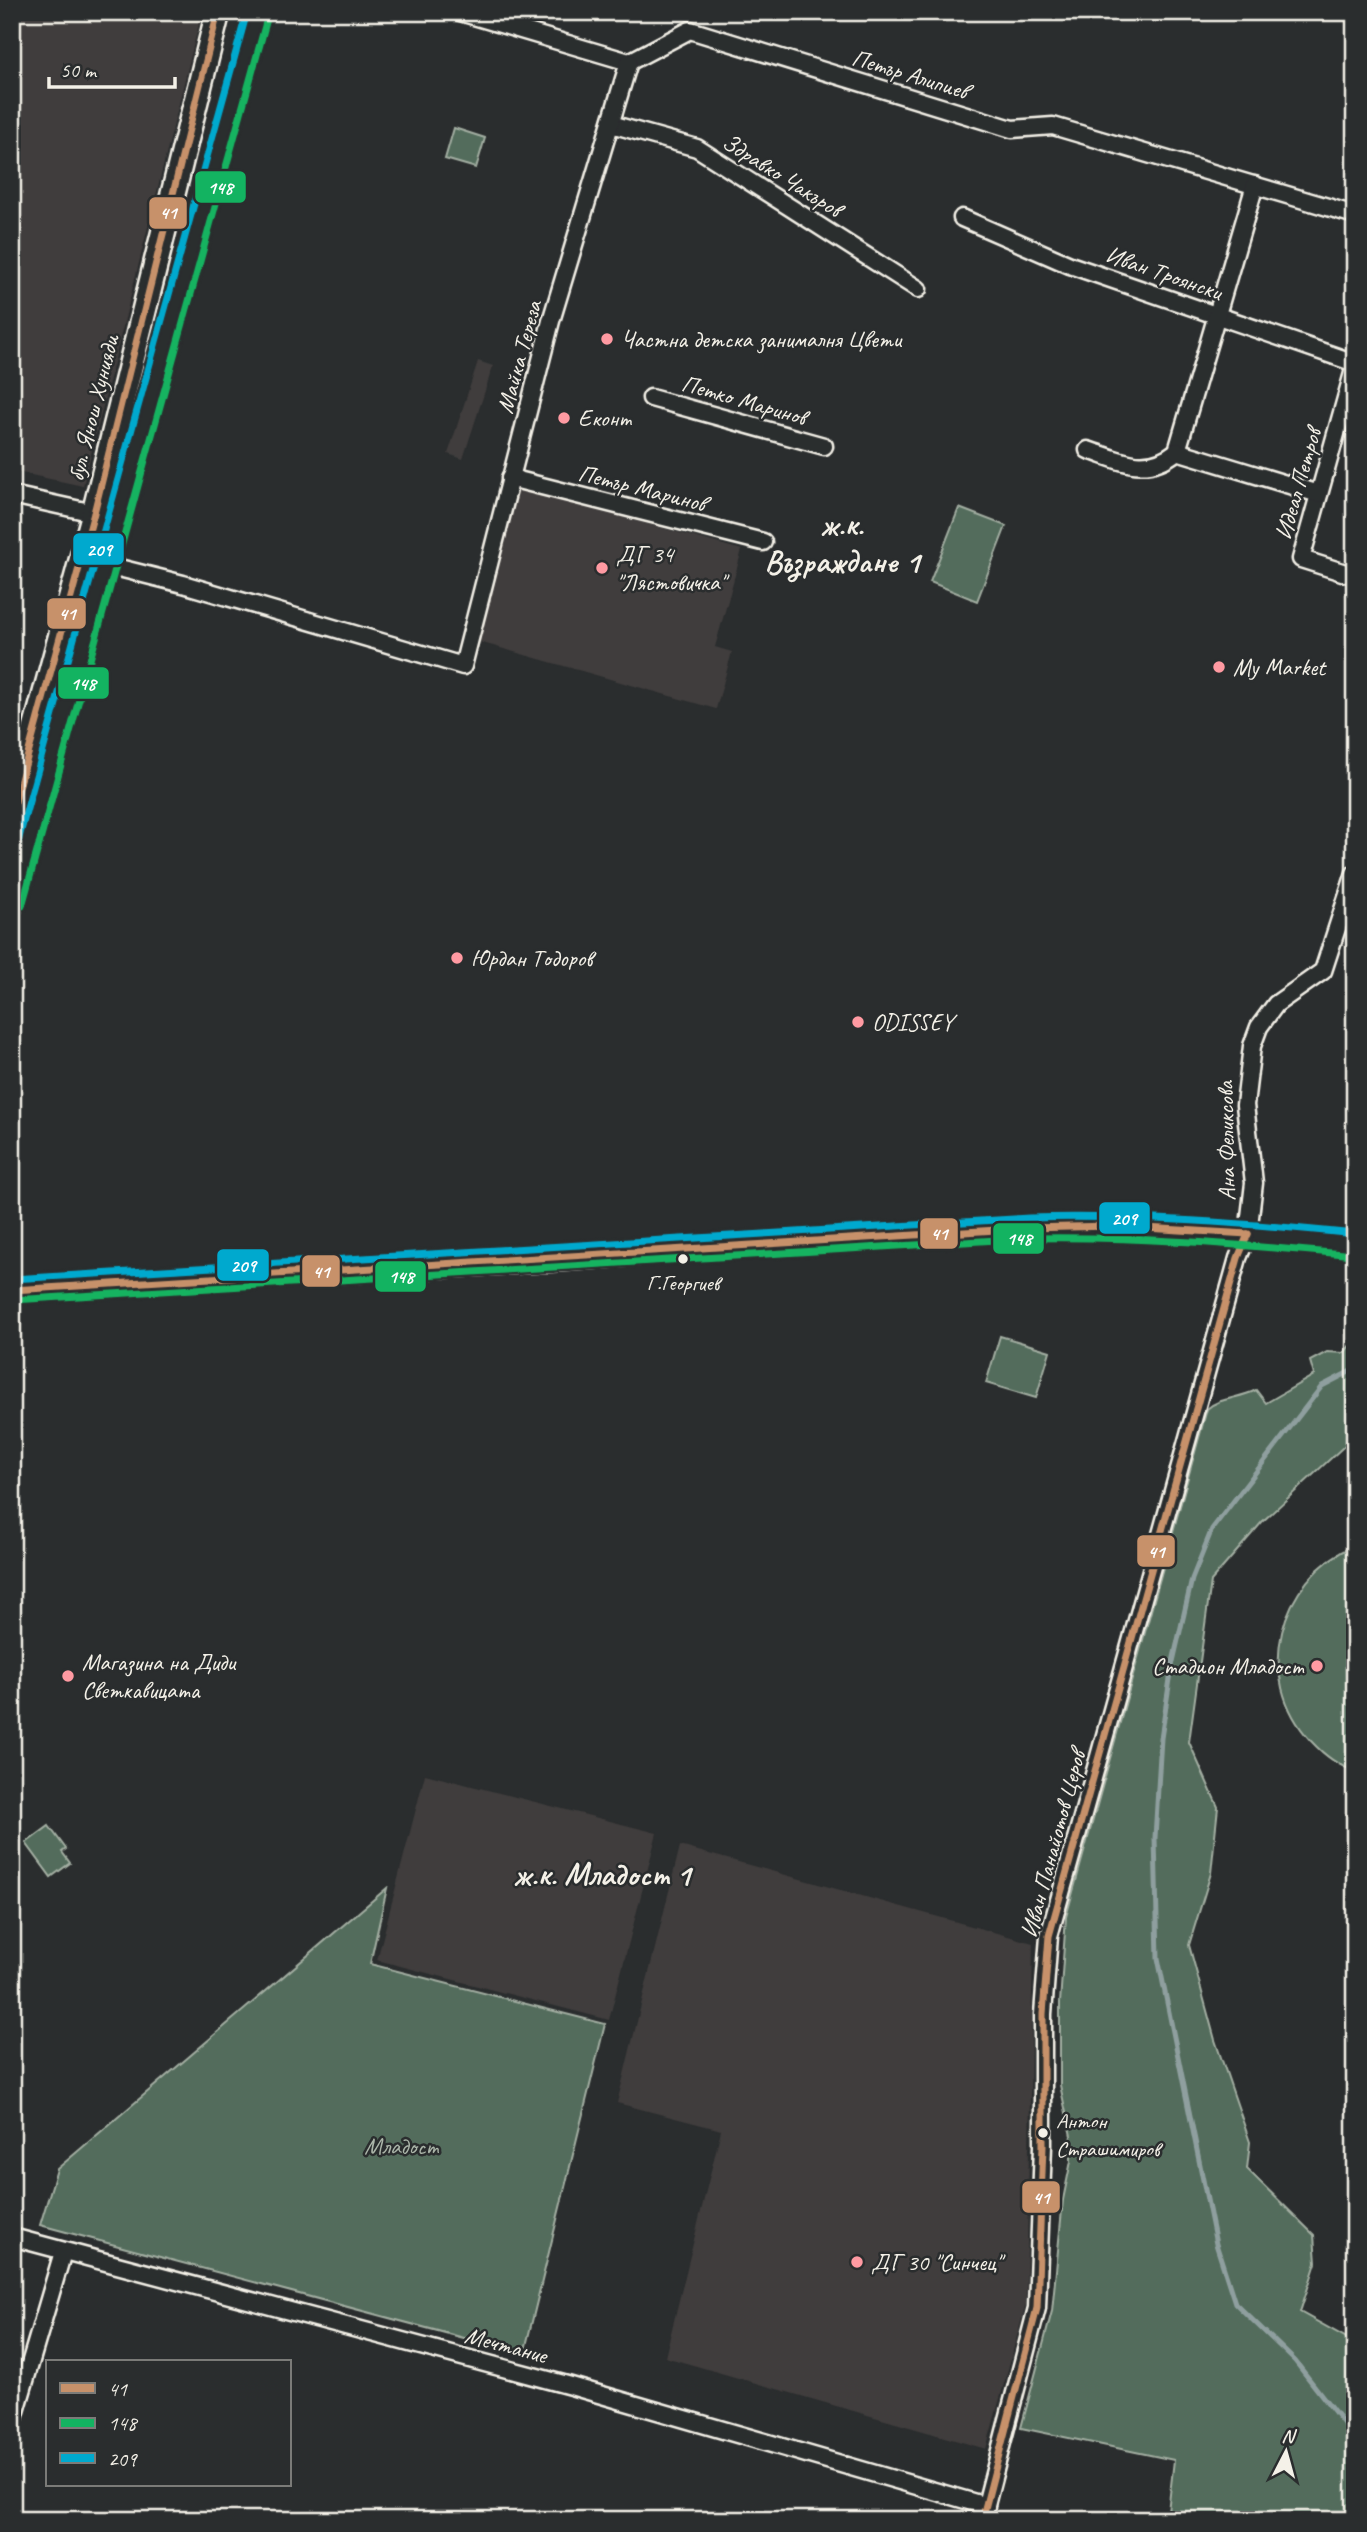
<svg xmlns="http://www.w3.org/2000/svg" width="1367" height="2532" font-family="Caveat,sans-serif">
<rect width="100%" height="100%" fill="#2a2d2e"/>
<filter id="ink" filterUnits="userSpaceOnUse"><feTurbulence type="fractalNoise" baseFrequency=".0143" numOctaves="2"/><feDisplacementMap in="SourceGraphic" scale="14" xChannelSelector="R" yChannelSelector="G"/><feConvolveMatrix kernelMatrix="1 2 1 2 8 2 1 2 1" color-interpolation-filters="sRGB"/></filter>
<g filter="url(#ink)">
<g fill="#3f3c3c">
<path d="M12,12H202L83,486L12,471Z"/>
<path d="M478,361L493,366L463,459L448,454Z"/>
<path d="M515,487L742,550L715,647L732,652L716,709L472,640Z"/>
<path d="M425,1774L657,1833L609,2020L377,1960Z"/>
<path d="M680,1846L1033,1943L1026,2304L986,2449L665,2357L721,2130L617,2103Z"/>
</g>
<g fill="#526c5c" stroke="#a3aea2" stroke-width="2">
<path d="M454,128L485,138L476,168L445,159Z"/>
<path d="M959,508L1006,526L977,601L930,582Z"/>
<path d="M1000,1336L1050,1351L1036,1398L986,1383Z"/>
<path d="M1355,1339V1436L1262,1522L1211,1581L1189,1742L1218,1807L1211,1873L1189,1945L1215,2040L1250,2142L1247,2169L1314,2235L1316,2263L1300,2312L1352,2341L1355,2348V2520H1167L1174,2460L1021,2428L1052,2311L1063,2200L1071,2161V2136L1060,2085V2003L1066,1917L1207,1409C1220,1397 1239,1399 1256,1390L1266,1403L1314,1375L1310,1361L1327,1352L1344,1353Z"/>
<path d="M1355,1545V1771C1338,1766 1323,1754 1311,1741C1252,1678 1278,1579 1355,1545Z"/>
<path d="M49,1826L66,1849L62,1852L70,1863L51,1877L26,1843Z"/>
<path d="M387,1888L370,1964L605,2024L524,2354L40,2225L57,2169Z"/>
</g>
<g fill="none" stroke-linecap="round" stroke-linejoin="round">
<path stroke="#8f9f9f" stroke-width="5" d="M1355,1369L1322,1386L1212,1529L1192,1579L1172,1666L1161,1738L1155,1838L1158,1958L1216,2244L1235,2303L1295,2361L1355,2438"/>
<defs>
<g id="street">
<path d="M460,12L629,62L690,30L1012,129L1053,126L1355,215"/>
<path d="M611,124L697,148L918,289"/>
<path d="M962,218L1070,265L1355,363"/>
<path d="M1355,366L1301,559L1355,576"/>
<path d="M651,398L824,446"/>
<path d="M1088,450C1122,461 1146,476 1177,451L1255,185"/>
<path d="M1177,451L1319,494"/>
<path d="M510,478L763,542"/>
<path d="M12,495L94,513"/>
<path d="M107,565L183,584L463,666L551,321L629,62"/>
<path d="M12,2237L571,2386L986,2506"/>
<path d="M12,2425L63,2252"/>
<path d="M982,2520L1037,2308L1043,2146V2014L1049,1936L1238,1258L1248,1234L1254,1183L1245,1105L1252,1046L1259,1027L1276,1004L1323,971L1355,873"/>
</g>
<g id="secondary">
<path d="M12,814L94,513L218,12"/>
<path d="M12,903L258,12"/>
<path d="M12,1290L558,1259L875,1236L1029,1228L1111,1226L1216,1231L1355,1245"/>
</g>
</defs>
<use href="#street" stroke="#f4f1e8" stroke-width="21"/>
<use href="#secondary" stroke="#f4f1e8" stroke-width="28"/>
<use href="#street" stroke="#2a2d2e" stroke-width="16"/>
<use href="#secondary" stroke="#2a2d2e" stroke-width="23"/>
<defs>
<g id="bus-1">
<path d="M12,813L94,513L218,12"/>
<path d="M12,1290L1029,1228L1111,1226L1248,1234"/>
<path d="M982,2520L1037,2308L1043,2146V2014L1049,1936L1238,1258L1248,1234"/>
</g>
<g id="bus-2">
<path d="M22,906L268,15"/>
<path d="M13,1300L1029,1238C1139,1236 1245,1245 1354,1255"/>
</g>
<g id="bus-3">
<path d="M12,863L247,12"/>
<path d="M12,1279L1029,1218C1138,1215 1246,1223 1355,1234"/>
</g>
</defs>
<use href="#bus-1" stroke="#2a2d2e" stroke-width="12"/>
<use href="#bus-2" stroke="#2a2d2e" stroke-width="12"/>
<use href="#bus-3" stroke="#2a2d2e" stroke-width="12"/>
<use href="#bus-1" stroke="#c7916a" stroke-width="7"/>
<use href="#bus-2" stroke="#13b361" stroke-width="7"/>
<use href="#bus-3" stroke="#00a9ce" stroke-width="7"/>
</g>
</g>
<g fill="#ff9aa2" stroke="#2a2d2e" stroke-width="2.5">
<circle cx="607" cy="339" r="7"/>
<circle cx="564" cy="418" r="7"/>
<circle cx="602" cy="568" r="7"/>
<circle cx="1219" cy="667" r="7"/>
<circle cx="457" cy="958" r="7"/>
<circle cx="858" cy="1022" r="7"/>
<circle cx="1317" cy="1666" r="7"/>
<circle cx="68" cy="1676" r="7"/>
<circle cx="857" cy="2262" r="7"/>
</g>
<g fill="#f4f1e8" stroke="#2a2d2e" stroke-width="2.5">
<circle cx="683" cy="1259" r="6"/>
<circle cx="1043" cy="2133" r="6"/>
</g>
<g text-anchor="middle" stroke-width="5" stroke-linejoin="round" paint-order="stroke">
<g font-size="22" fill="#f4f1e8" stroke="#2a2d2e">
<text x="683" y="1290">Г.Георгиев</text>
<text x="1056" y="2128" text-anchor="start">Антон<tspan x="1056" dy="28">Страшимиров</tspan></text>
</g>
<g font-size="24" fill="#f4f1e8" stroke="#2a2d2e">
<text transform="translate(910 74) rotate(17)" y="8">Петър Алипиев</text>
<text transform="translate(782 175) rotate(32)" y="8">Здравко Чакъров</text>
<text transform="translate(1164 273) rotate(19)" y="8">Иван Троянски</text>
<text transform="translate(519 357) rotate(-75)" y="8">Майка Тереза</text>
<text transform="translate(744 400) rotate(16)" y="8">Петко Маринов</text>
<text transform="translate(93 408) rotate(-76)" y="8">бул. Янош Хунияди</text>
<text transform="translate(1298 484) rotate(-74)" y="8">Идеал Петров</text>
<text transform="translate(642 488) rotate(14)" y="8">Петър Маринов</text>
<text transform="translate(1226 1141) rotate(-91)" y="8">Ана Феликсова</text>
<text transform="translate(1053 1844) rotate(-75)" y="8">Иван Панайотов Церов</text>
<text transform="translate(506 2345) rotate(15)" y="8">Мечтание</text>
</g>
<g font-size="24" fill="#f4f1e8" stroke="#2a2d2e" text-anchor="start">
<text x="621" y="347">Частна детска занималня Цвети</text>
<text x="578" y="426">Еконт</text>
<text x="616" y="562">ДГ 34<tspan x="616" dy="28">"Лястовичка"</tspan></text>
<text x="1233" y="675">My Market</text>
<text x="471" y="966">Юрдан Тодоров</text>
<text x="872" y="1030">ODISSEY</text>
<text x="82" y="1670">Магазина на Диди<tspan x="82" dy="28">Светкавицата</tspan></text>
<text x="1303" y="1674" text-anchor="end">Стадион Младост</text>
<text x="871" y="2270">ДГ 30 "Синчец"</text>
</g>
<g font-size="24" fill="#abb5a9" stroke="#2a2d2e">
<text x="401" y="2154">Младост</text>
</g>
<g font-size="32" font-weight="bold" fill="#f4f1e8" stroke="#2a2d2e">
<text x="842" y="535">ж.к.<tspan x="842" dy="37">Възраждане 1</tspan></text>
<text x="602" y="1885">ж.к. Младост 1</text>
</g>
</g>
<g stroke="#2a2d2e" stroke-width="2.5">
<rect x="194" y="170" width="53" height="34" rx="7" fill="#13b361"/>
<rect x="148" y="196" width="40" height="34" rx="7" fill="#c7916a"/>
<rect x="72" y="532" width="53" height="34" rx="7" fill="#00a9ce"/>
<rect x="46" y="597" width="41" height="33" rx="7" fill="#c7916a"/>
<rect x="57" y="666" width="53" height="34" rx="7" fill="#13b361"/>
<rect x="1098" y="1201" width="53" height="34" rx="7" fill="#00a9ce"/>
<rect x="919" y="1217" width="40" height="33" rx="7" fill="#c7916a"/>
<rect x="992" y="1222" width="53" height="33" rx="7" fill="#13b361"/>
<rect x="216" y="1248" width="54" height="34" rx="7" fill="#00a9ce"/>
<rect x="301" y="1254" width="40" height="34" rx="7" fill="#c7916a"/>
<rect x="374" y="1260" width="53" height="33" rx="7" fill="#13b361"/>
<rect x="1136" y="1534" width="40" height="34" rx="7" fill="#c7916a"/>
<rect x="1021" y="2180" width="40" height="34" rx="7" fill="#c7916a"/>
</g>
<g font-size="19" text-anchor="middle" font-weight="bold" fill="#fff">
<text x="220" y="194">148</text>
<text x="168" y="219">41</text>
<text x="99" y="556">209</text>
<text x="67" y="620">41</text>
<text x="83" y="690">148</text>
<text x="1124" y="1225">209</text>
<text x="939" y="1240">41</text>
<text x="1019" y="1245">148</text>
<text x="243" y="1272">209</text>
<text x="321" y="1278">41</text>
<text x="401" y="1283">148</text>
<text x="1156" y="1558">41</text>
<text x="1041" y="2204">41</text>
</g>
<rect width="1367" height="2532" fill="none" stroke="#2a2d2e" stroke-width="42"/>
<rect x="21" y="21" width="1325" height="2490" fill="none" stroke="#f4f1e8" stroke-width="2.5" filter="url(#ink)"/>
<rect x="46" y="2360" width="245" height="126" fill="#2a2d2e" stroke="#7b7b78" stroke-width="2"/>
<rect x="60" y="2383" width="35" height="10" fill="#c7916a" stroke="#7b7b78" stroke-width="2"/>
<text x="108" y="2396" font-size="21" fill="#f4f1e8">41</text>
<rect x="60" y="2418" width="35" height="10" fill="#13b361" stroke="#7b7b78" stroke-width="2"/>
<text x="108" y="2430" font-size="21" fill="#f4f1e8">148</text>
<rect x="60" y="2453" width="35" height="10" fill="#00a9ce" stroke="#7b7b78" stroke-width="2"/>
<text x="108" y="2466" font-size="21" fill="#f4f1e8">209</text>
<g transform="translate(1286 2452) rotate(6)" stroke="#2a2d2e" stroke-width="5" paint-order="stroke">
<path d="M0-5L12 26L0 18L-12 26Z" fill="#f4f1e8"/>
<text y="-10" font-size="19" font-weight="bold" text-anchor="middle" fill="#f4f1e8">N</text>
</g>
<path d="M49 77v10h126v-10" fill="none" stroke="#f4f1e8" stroke-width="3.5"/>
<text x="60" y="77" font-size="21" fill="#f4f1e8" stroke="#2a2d2e" stroke-width="5" paint-order="stroke">50 m</text>
</svg>
